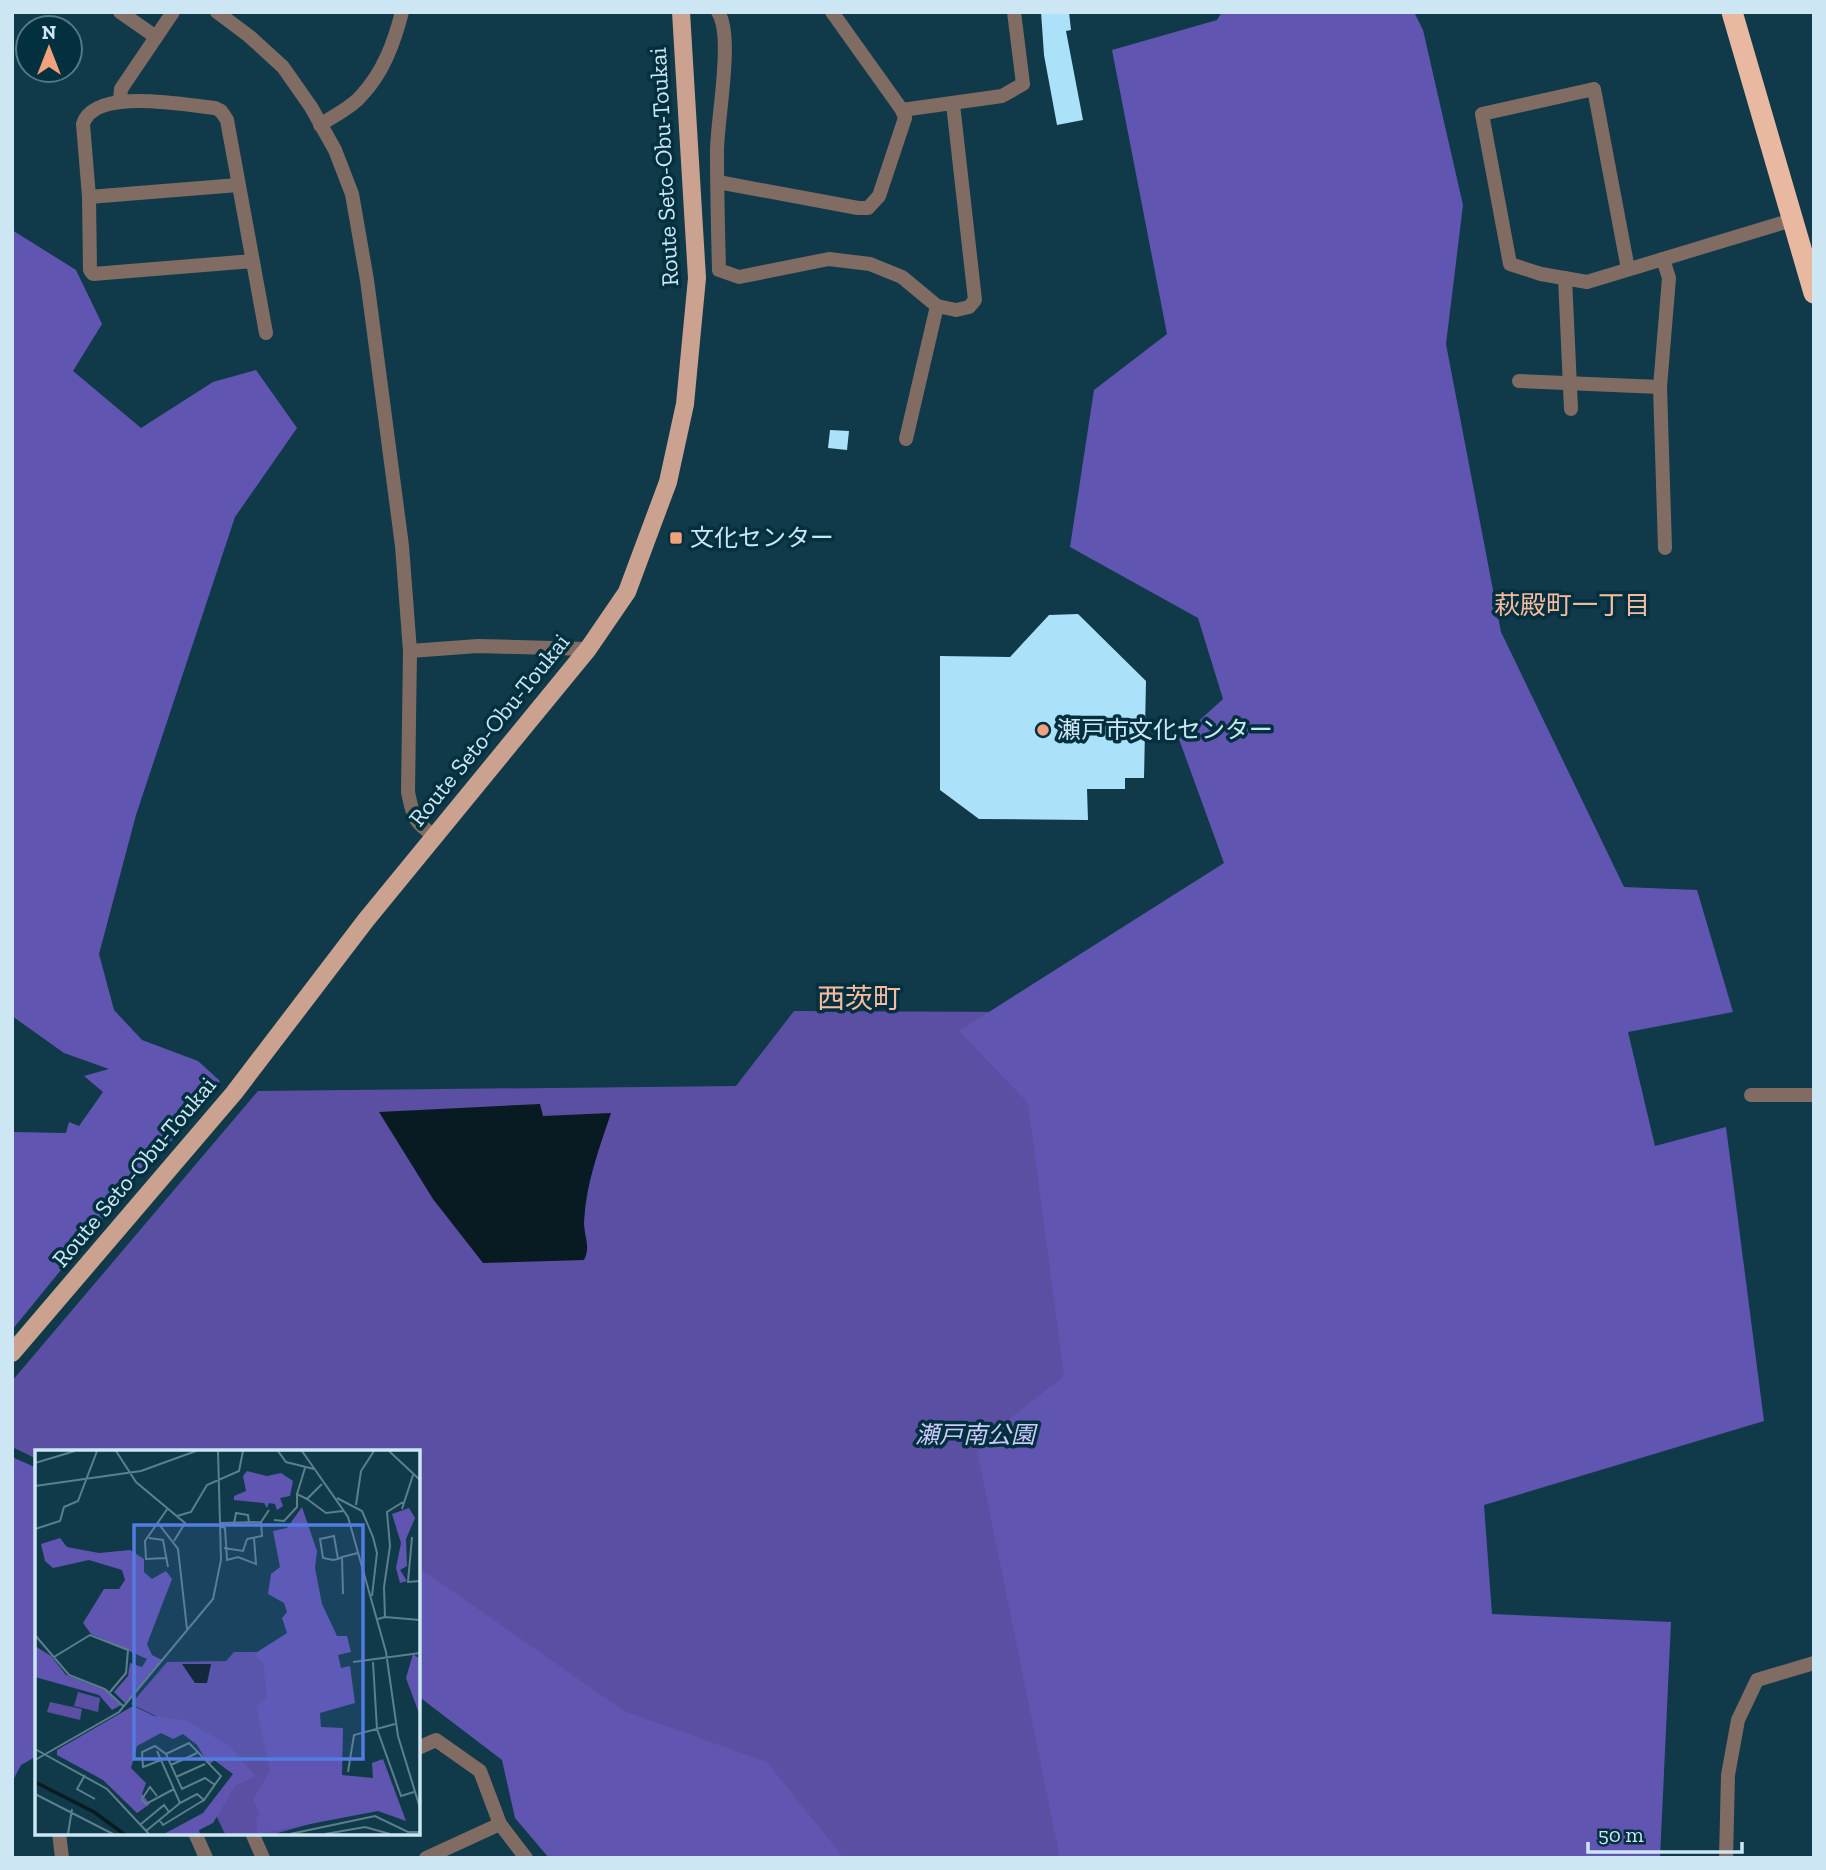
<svg xmlns="http://www.w3.org/2000/svg" width="1826" height="1870" font-family="'Zilla Slab','Noto Sans JP',serif">
<rect width="100%" height="100%" fill="#103a49"/>
<path fill="#5a4fa3" d="M794,1011L1044,1012L1514,1858H669L418,1645V1452H37V1459L12,1447V1381L258,1091L736,1086Z"/>
<g fill="#6155b2">
<path d="M1222,12H1414L1423,30L1463,205L1446,344L1501,632L1624,887L1697,890L1733,1012L1628,1032L1655,1146L1726,1127L1764,1421L1484,1505L1492,1614L1671,1622L1660,1858H1060L976,1445L1064,1376L1028,1103L959,1031L1224,863L1179,739L1223,699L1198,618L1070,547L1094,390L1167,334L1112,50L1217,20Z"/>
<path d="M12,230L76,270L102,324L73,371L141,428L213,382L256,370L297,428L235,517L136,815L99,954L114,1010L142,1040L198,1061L220,1081L205,1103L118,1200L12,1330V1132L66,1133L69,1122L79,1126L103,1092L84,1076L109,1069L64,1053L12,1016Z"/>
<path d="M12,1457L37,1468V1756L21,1765L12,1782Z"/>
<path d="M418,1567L624,1711L767,1762L844,1858H549L515,1818L502,1760L418,1696Z"/>
</g>
<path fill="#081a22" d="M540,1104L543,1116L611,1113C599,1149 586,1183 584,1222C584,1236 591,1247 584,1260L483,1263L433,1199L379,1112Z"/>
<g fill="#abe2fa">
<path d="M1041,12H1069L1071,30L1066,31L1083,120L1057,125L1044,55Z"/>
<path d="M830,430L849,431L847,450L828,448Z"/>
<path d="M1078,614L1146,681L1144,778H1125V789H1087L1088,820L979,819L940,790V656L1010,657L1049,615Z"/>
</g>
<g fill="none" stroke-linecap="round" stroke-linejoin="round">
<g stroke="#816c63" stroke-width="14">
<path d="M120,12L156,37"/>
<path d="M217,12L249,36L283,67L311,107L335,150L352,194L367,280L402,546L410,651L408,792C413,816 413,822 435,836"/>
<path d="M718,12C734,36 717,119 717,151C717,191 718,231 719,270L739,277L829,259L870,264L902,277L937,306L956,310L969,307L975,300L953,104"/>
<path d="M120,100L121,89L173,12"/>
<path d="M902,110L1002,96L1023,84L1014,12"/>
<path d="M320,125C333,116 351,108 361,96C383,73 394,43 402,12"/>
<path d="M718,182L858,208H868L879,196L905,118L902,110L832,12"/>
<path d="M89,197L238,185"/>
<path d="M1663,259L1669,278L1660,387L1665,548"/>
<path d="M253,261L93,274L90,270L89,197L83,124C94,87 184,105 215,108L221,111L227,120L266,333"/>
<path d="M1628,269L1594,89L1482,114L1510,264L1541,274L1587,282L1792,220"/>
<path d="M1565,278L1571,409"/>
<path d="M1519,381L1660,387"/>
<path d="M906,439L937,306"/>
<path d="M410,651L478,646L588,649"/>
<path d="M1751,1095H1814"/>
<path d="M418,1748L436,1740L480,1771L500,1824L526,1858"/>
<path d="M59,1833L62,1858"/>
<path d="M195,1833L206,1858"/>
<path d="M252,1833L263,1858"/>
<path d="M426,1858L500,1824"/>
<path d="M1726,1858L1728,1775L1738,1720L1757,1680L1814,1663"/>
</g>
<path stroke="#cba28f" stroke-width="18" d="M12,1353L234,1093L366,920L588,649L627,592L668,482L685,404L697,278L681,12"/>
<path stroke="#e9b8a1" stroke-width="21" d="M1732,12L1814,293"/>
</g>
<g fill="#f1a17b" stroke="#03303e" stroke-width="2.5">
<rect x="669" y="531" width="14" height="14" rx="3.5"/>
<circle cx="1043" cy="730" r="7"/>
</g>
<g text-anchor="middle" stroke-width="7" stroke-linejoin="round" paint-order="stroke">
<g font-size="24" fill="#cce7f3" stroke="#03303e">
<text transform="translate(664 167) rotate(-93)" y="8">Route Seto-Obu-Toukai</text>
<text transform="translate(489 730) rotate(-51)" y="8">Route Seto-Obu-Toukai</text>
<text transform="translate(134 1172) rotate(-50)" y="8">Route Seto-Obu-Toukai</text>
</g>
<g font-size="24" fill="#cce7f3" stroke="#03303e" text-anchor="start">
<text x="690" y="546">文化センター</text>
<text x="1057" y="738">瀬戸市文化センター</text>
</g>
<g font-size="24" font-style="italic" fill="#cbcafb" stroke="#03303e">
<text x="975" y="1443">瀬戸南公園</text>
</g>
<g font-size="26" fill="#f8bb9f" stroke="#03303e">
<text x="1572" y="614">萩殿町一丁目</text>
</g>
<g font-size="28" fill="#f8bb9f" stroke="#03303e">
<text x="859" y="1008">西茨町</text>
</g>
</g>
<g transform="translate(35 1450)">
<rect width="385" height="385" fill="#103a49"/>
<path d="M199,202H266L301,367L239,384H190L178,359L202,324L152,281L96,254L132,212L191,211ZM43,242L65,248L63,262L39,256ZM15,252L47,259L45,270L12,262Z" fill="#5a4fa3"/>
<path d="M212,21L232,26L246,23L258,31L255,46L245,48L248,56L242,60L240,54L234,53L232,58L229,53L199,50V46L211,41L208,26ZM267,57L282,101L280,118L287,154L302,186H312L316,202L303,205L306,218L315,216L320,253L285,263L286,277L308,278L307,325L338,328L337,313L348,309L371,371L343,361L222,384L221,368L225,365L218,349L235,321L221,256L232,247L228,213L219,204L252,183L247,168L252,162L249,153L233,144L236,124L245,117L238,81L252,78ZM374,58L380,68L371,89L372,116L365,120L372,131L365,133L361,118L366,93L357,64ZM25,88L32,97L64,103L95,100L109,109V122L117,129L131,121L137,129L112,194L117,205L127,210L91,254L79,242L93,226L95,213L107,217L112,209L56,184L48,173L69,139H84L90,130L87,120L54,110L18,118L10,111L6,94ZM0,196L16,206L31,225L73,241L86,255L77,260L64,245L0,227ZM378,204L385,209V266L371,228ZM98,256L119,266L150,270L195,296L220,326L200,336L178,373L164,380L165,384H129L168,363L198,324L179,310L174,315L162,295L148,284L138,289L126,283L102,296L96,318L111,333L107,344L115,354L102,363L68,330L22,305V300Z" fill="#6155b2"/>
<path d="M147,214H176L172,233H160Z" fill="#081a22"/>
<path fill="none" stroke="#081a22" stroke-width="3.5" d="M0,332L59,362L89,384"/>
<path fill="none" stroke="#5b7f8d" stroke-width="2" d="M81,1L101,32L150,73L139,91M243,1L251,12L279,19M267,1L313,67L351,202L363,286L385,358M354,1L385,30M0,13L40,1M287,34L272,49L291,63L308,61M0,36L106,21L161,1M262,44L270,18M302,48L327,61L338,87L342,103L337,146M321,55L326,21L339,1M367,59L378,25M142,66L156,62L172,35L204,21L208,1M239,70L249,71L262,57V44L272,49M123,73L143,99L152,179M186,73L226,72M199,74L201,63L213,65L214,73M185,76L190,78L192,110L203,107L221,114L219,88M0,79L25,71L29,57L43,51L62,1M377,87L373,132L385,131M114,88L128,90L133,117M212,89L227,86L226,72L234,60M189,98L208,101L212,89M307,107L308,144M131,108L111,109L110,91L133,58M303,109L299,86L285,89L288,108L298,110L303,109L307,107L323,103M350,167L385,170M343,169L350,167L349,137L355,96L352,62L368,52M0,185L34,225L70,239L88,256M19,207L55,185L93,200L91,223L75,242M318,212L385,203M338,212L342,279L366,346L379,342M0,299L72,339L114,384M122,301L145,353M131,304L147,339L170,328L180,335M0,310L84,262L178,149L186,110L183,1M136,315L162,303M313,322L319,285L360,274M50,325L42,339L60,349M141,327L170,314M0,344L78,384M122,346L115,337L107,349L111,354L139,339M124,369L128,375L169,350M106,374L129,355L134,362M111,381L145,353L162,344L169,350L186,326L154,293L131,304L120,296L107,302L108,317L126,310M33,384L37,359M255,384L340,366L373,382H385M290,384L330,377L355,384"/>
<path fill="#527ce0" fill-opacity="0.15" stroke="#527ce0" stroke-width="3.5" d="M99,75H328V309H99Z"/>
<rect width="385" height="385" fill="none" stroke="#cce7f3" stroke-width="3.5"/>
</g>
<rect width="1826" height="1870" fill="none" stroke="#cce7f3" stroke-width="28"/>
<g transform="translate(49 49)"><circle r="33" fill="#03303e" stroke="#537986" stroke-width="2"/>
<path d="M0-5L12 26L0 18L-12 26Z" fill="#f1a17b"/>
<text y="-10" font-size="19" font-weight="bold" text-anchor="middle" fill="#cce7f3">N</text>
</g>
<path d="M1588 1842v10h154v-10" fill="none" stroke="#cce7f3" stroke-width="3.5"/>
<text x="1598" y="1842" font-size="21" fill="#cce7f3" stroke="#03303e" stroke-width="5" paint-order="stroke">50 m</text>
</svg>
